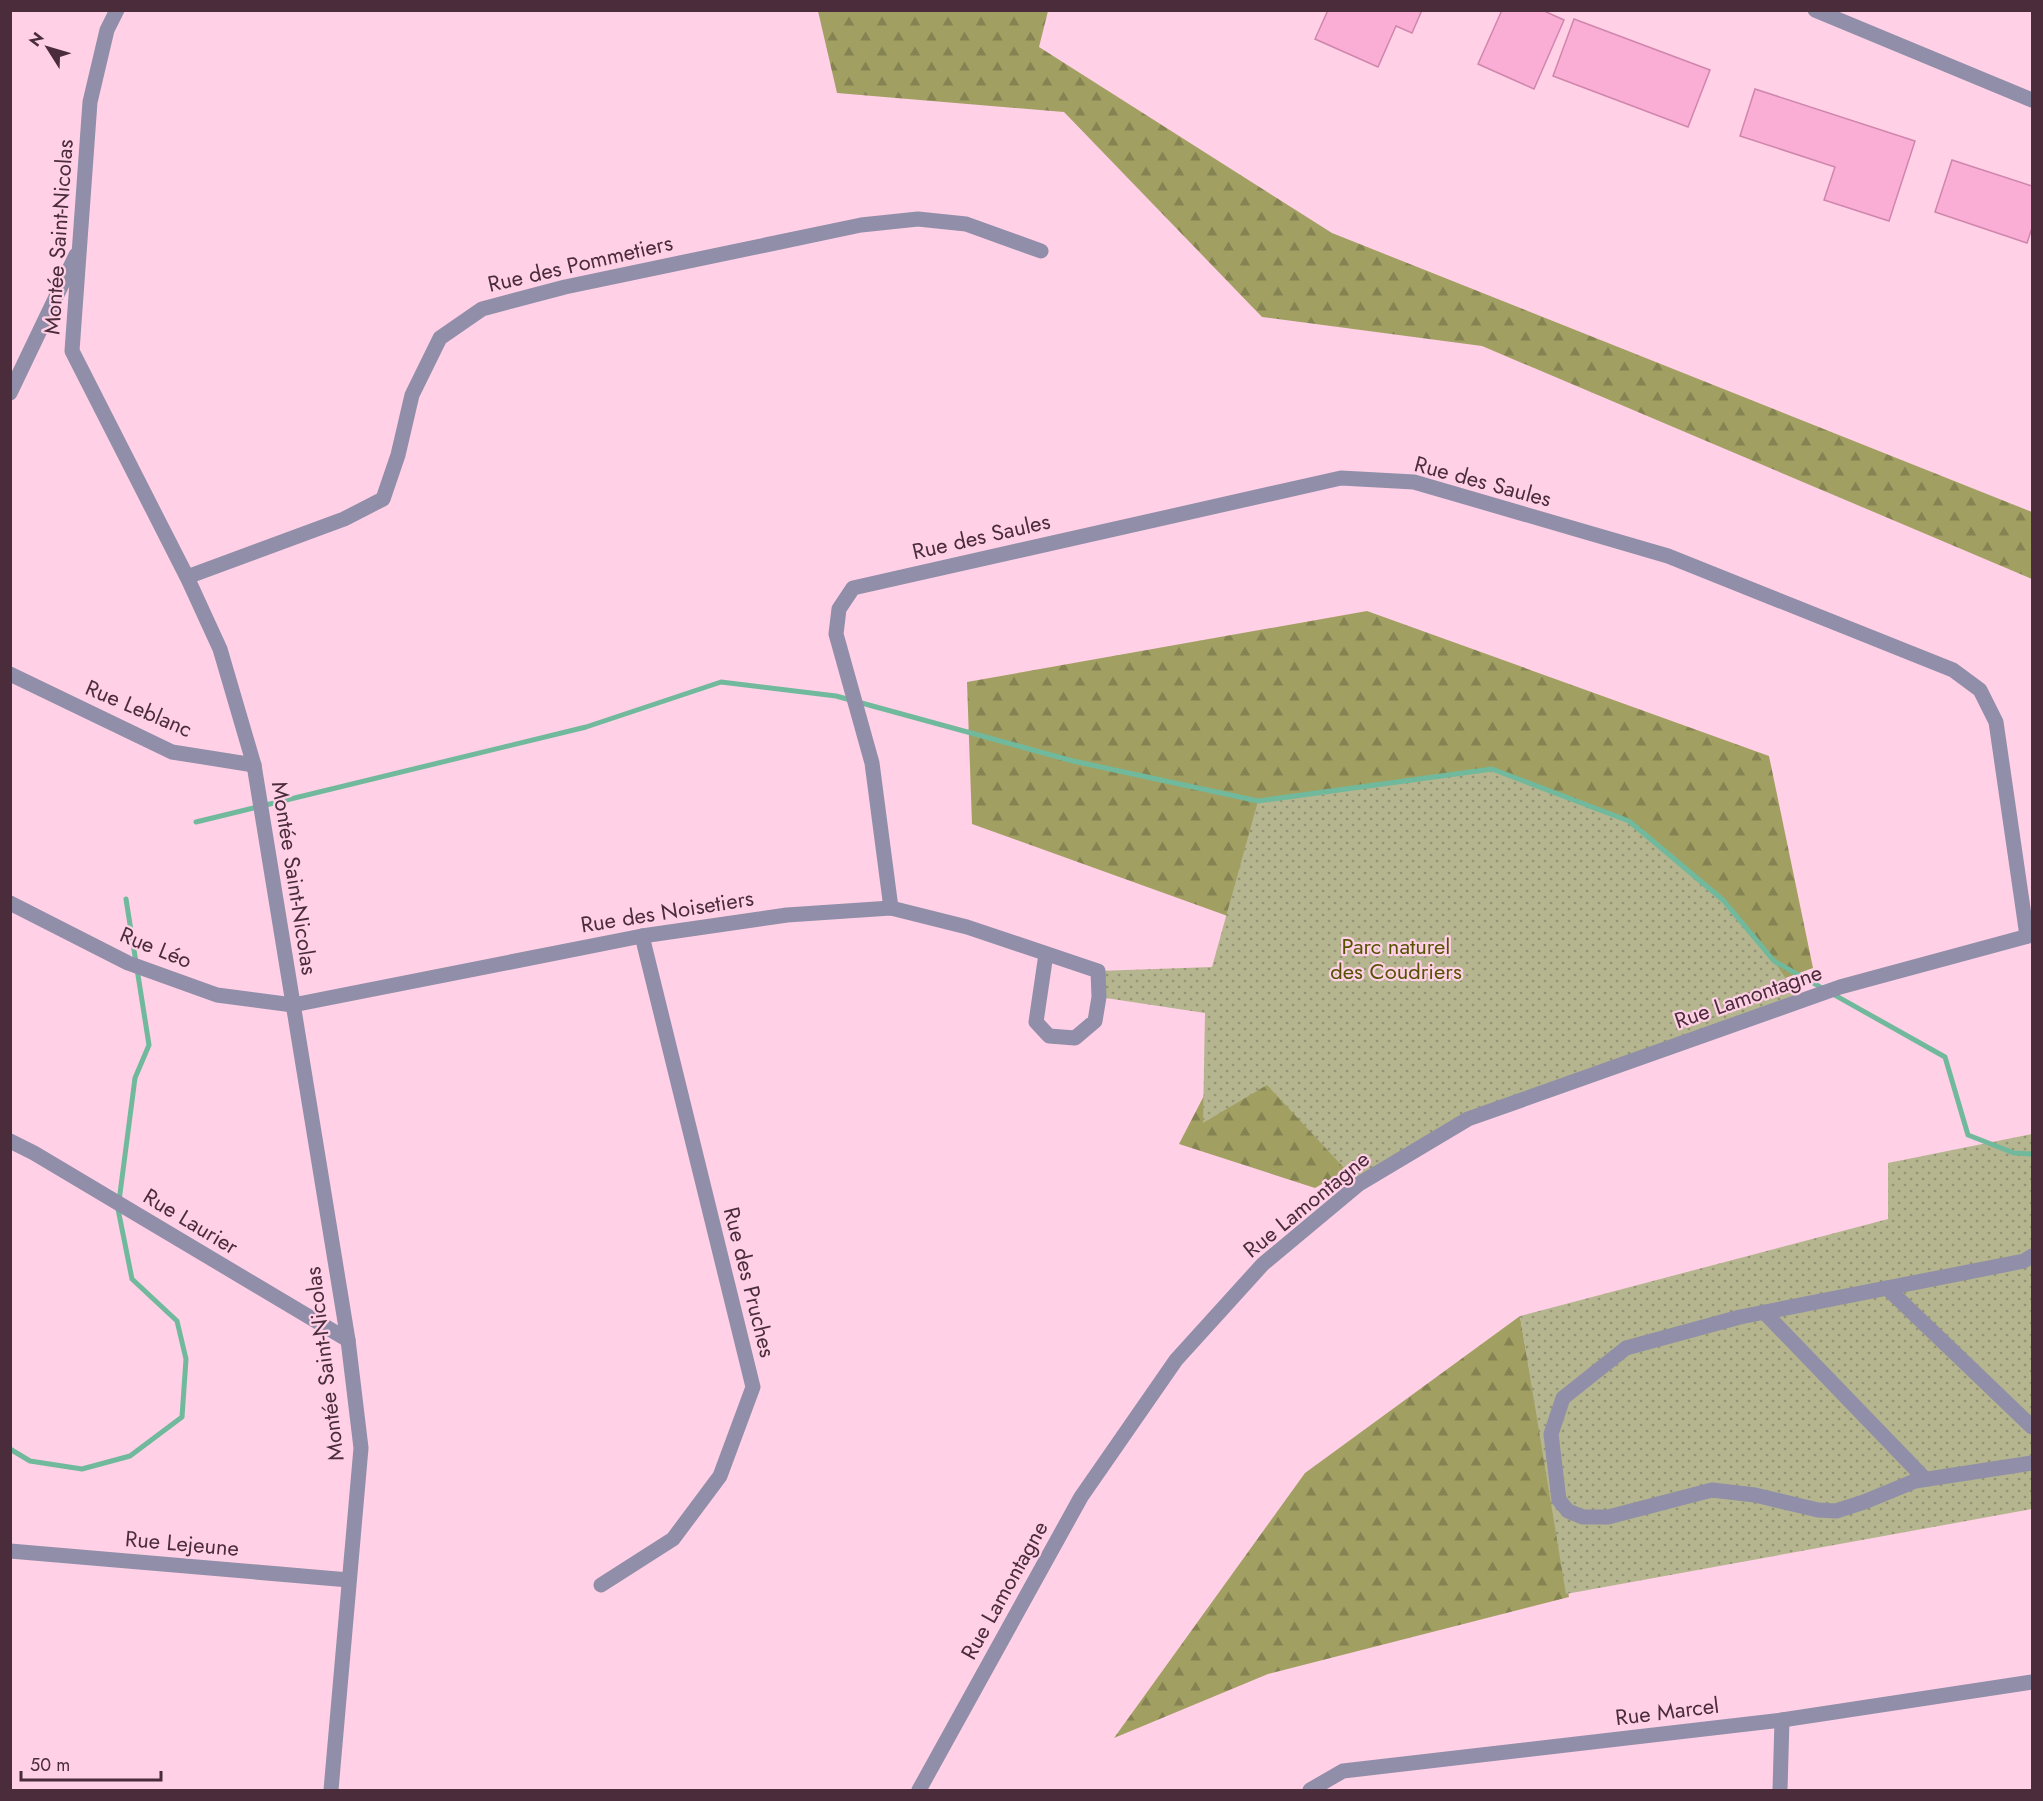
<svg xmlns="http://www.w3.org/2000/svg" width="2043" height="1801" font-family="Jost,sans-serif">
<defs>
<pattern id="forest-firs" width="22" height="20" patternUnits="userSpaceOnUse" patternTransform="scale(1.5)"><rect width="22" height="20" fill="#a1a062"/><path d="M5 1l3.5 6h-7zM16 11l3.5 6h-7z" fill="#858352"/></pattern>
<pattern id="park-dots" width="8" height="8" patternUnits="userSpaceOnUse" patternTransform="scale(1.5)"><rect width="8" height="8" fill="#b5b58f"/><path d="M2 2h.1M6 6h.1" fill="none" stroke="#959376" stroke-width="1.8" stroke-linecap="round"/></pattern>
</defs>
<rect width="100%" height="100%" fill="#ffd0e6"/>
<g fill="url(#forest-firs)">
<path d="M818,11H1048L1039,47L1332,233L2032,512V579L1482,346L1262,317L1064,112L837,93Z"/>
<path d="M1367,611L1769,756L1813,968L1506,1079L1315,1188L1179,1144L1286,937L972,824L967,682Z"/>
<path d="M1520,1316L1569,1597L1268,1674L1114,1738L1305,1473Z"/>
</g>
<g fill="url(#park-dots)">
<path d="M1492,769L1629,821L1723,900L1774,961L1801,1001L1468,1119L1359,1184L1267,1085L1203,1123L1205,1013L1099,997L1098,971L1212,967L1258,801Z"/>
<path d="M2032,1134V1509L1566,1594L1520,1316L1888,1219V1163Z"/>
</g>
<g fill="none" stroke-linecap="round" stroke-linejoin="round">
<g stroke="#71b99d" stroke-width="5">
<path d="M196,822L586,727L721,682L836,696L1073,761L1258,801L1492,769L1629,821L1723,900L1774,961L1945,1057L1968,1135L2014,1153L2032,1154"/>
<path d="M10,1449L30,1461L82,1469L130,1456L182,1417L186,1359L177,1321L132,1279L118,1209L135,1078L149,1045L126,899"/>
</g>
</g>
<g fill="#faaed5" stroke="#cf86ac" stroke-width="1.5">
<path d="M1328,10H1422L1412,33L1396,26L1378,67L1315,39Z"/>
<path d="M1502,10H1542L1564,20L1534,89L1478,64Z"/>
<path d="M1574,19L1710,70L1688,127L1553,76Z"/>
<path d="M1755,89L1915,141L1889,221L1824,200L1835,167L1740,136Z"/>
<path d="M1952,160L2032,186V228L2027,243L1935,212Z"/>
</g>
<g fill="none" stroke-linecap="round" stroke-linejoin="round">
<g stroke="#908ea8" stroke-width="15">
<path d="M117,10L107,30L90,102L72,351L187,577L220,649L254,765L348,1340L361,1448L331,1790"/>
<path d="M1815,10L2032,100"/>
<path d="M10,393L76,255"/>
<path d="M187,577L344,519L383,499L398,455L412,395L440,338L482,309L565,287L861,225L918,219L966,224L1041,251"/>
<path d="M10,674L172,752L254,765"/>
<path d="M10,903L128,963L217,995L293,1005L642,936L787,915L891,908L967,927L1098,971L1099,997L1095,1021L1075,1038L1049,1036L1036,1022L1046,954"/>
<path d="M891,908L872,763L836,634L839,609L853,588L1341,478L1414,482L1668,556L1953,670L1980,690L1996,722L2027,936"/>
<path d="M10,1141L34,1153L348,1340"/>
<path d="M2032,1256L2024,1261L1740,1317L1626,1348L1563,1398L1551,1434L1559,1500L1568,1511L1583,1517H1608L1712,1490L1755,1495L1818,1510L1836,1511L1864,1502L1915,1481L2032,1463"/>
<path d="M1887,1288L2032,1427"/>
<path d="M1764,1312L1925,1479"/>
<path d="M10,1551L349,1580"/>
<path d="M601,1585L673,1539L720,1476L753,1387L642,936"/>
<path d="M919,1790L1081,1497L1176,1360L1263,1264L1359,1184L1468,1119L1840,987L2032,935"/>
<path d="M1310,1790L1343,1771L1782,1720L2032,1682"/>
<path d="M1780,1790L1782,1720"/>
</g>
</g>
<g text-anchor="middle" stroke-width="4.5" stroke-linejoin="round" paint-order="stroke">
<g font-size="22" fill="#4a2c3b" stroke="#ffd0e6">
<text transform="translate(58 237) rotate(-86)" y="8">Montée Saint-Nicolas</text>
<text transform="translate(580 263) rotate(-13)" y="8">Rue des Pommetiers</text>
<text transform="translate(1483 481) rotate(15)" y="8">Rue des Saules</text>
<text transform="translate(981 536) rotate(-13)" y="8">Rue des Saules</text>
<text transform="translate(139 708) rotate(23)" y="8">Rue Leblanc</text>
<text transform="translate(295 878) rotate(81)" y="8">Montée Saint-Nicolas</text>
<text transform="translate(667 911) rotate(-9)" y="8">Rue des Noisetiers</text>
<text transform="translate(156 947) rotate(22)" y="8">Rue Léo</text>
<text transform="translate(1748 996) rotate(-19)" y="8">Rue Lamontagne</text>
<text transform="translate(1306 1204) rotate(-39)" y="8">Rue Lamontagne</text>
<text transform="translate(191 1221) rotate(31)" y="8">Rue Laurier</text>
<text transform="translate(750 1282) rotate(76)" y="8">Rue des Pruches</text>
<text transform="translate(324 1364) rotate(-97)" y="8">Montée Saint-Nicolas</text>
<text transform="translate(182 1543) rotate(5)" y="8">Rue Lejeune</text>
<text transform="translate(1004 1590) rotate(-61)" y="8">Rue Lamontagne</text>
<text transform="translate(1667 1711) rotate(-7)" y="8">Rue Marcel</text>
</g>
<g font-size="22" fill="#555303" stroke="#ffd0e6">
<text x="1396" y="954">Parc naturel<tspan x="1396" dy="25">des Coudriers</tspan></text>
</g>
</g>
<rect width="2043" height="1801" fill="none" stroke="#4a2c3b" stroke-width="24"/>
<g transform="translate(48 48) rotate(307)" stroke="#ffd0e6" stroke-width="4.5" paint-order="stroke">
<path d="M0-4.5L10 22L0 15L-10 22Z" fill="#4a2c3b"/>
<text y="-9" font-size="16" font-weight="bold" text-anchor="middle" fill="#4a2c3b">N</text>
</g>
<path d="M21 1771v9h140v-9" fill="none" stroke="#4a2c3b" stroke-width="3"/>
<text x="30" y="1771" font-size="18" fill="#4a2c3b" stroke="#ffd0e6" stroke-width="4.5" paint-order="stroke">50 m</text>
</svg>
